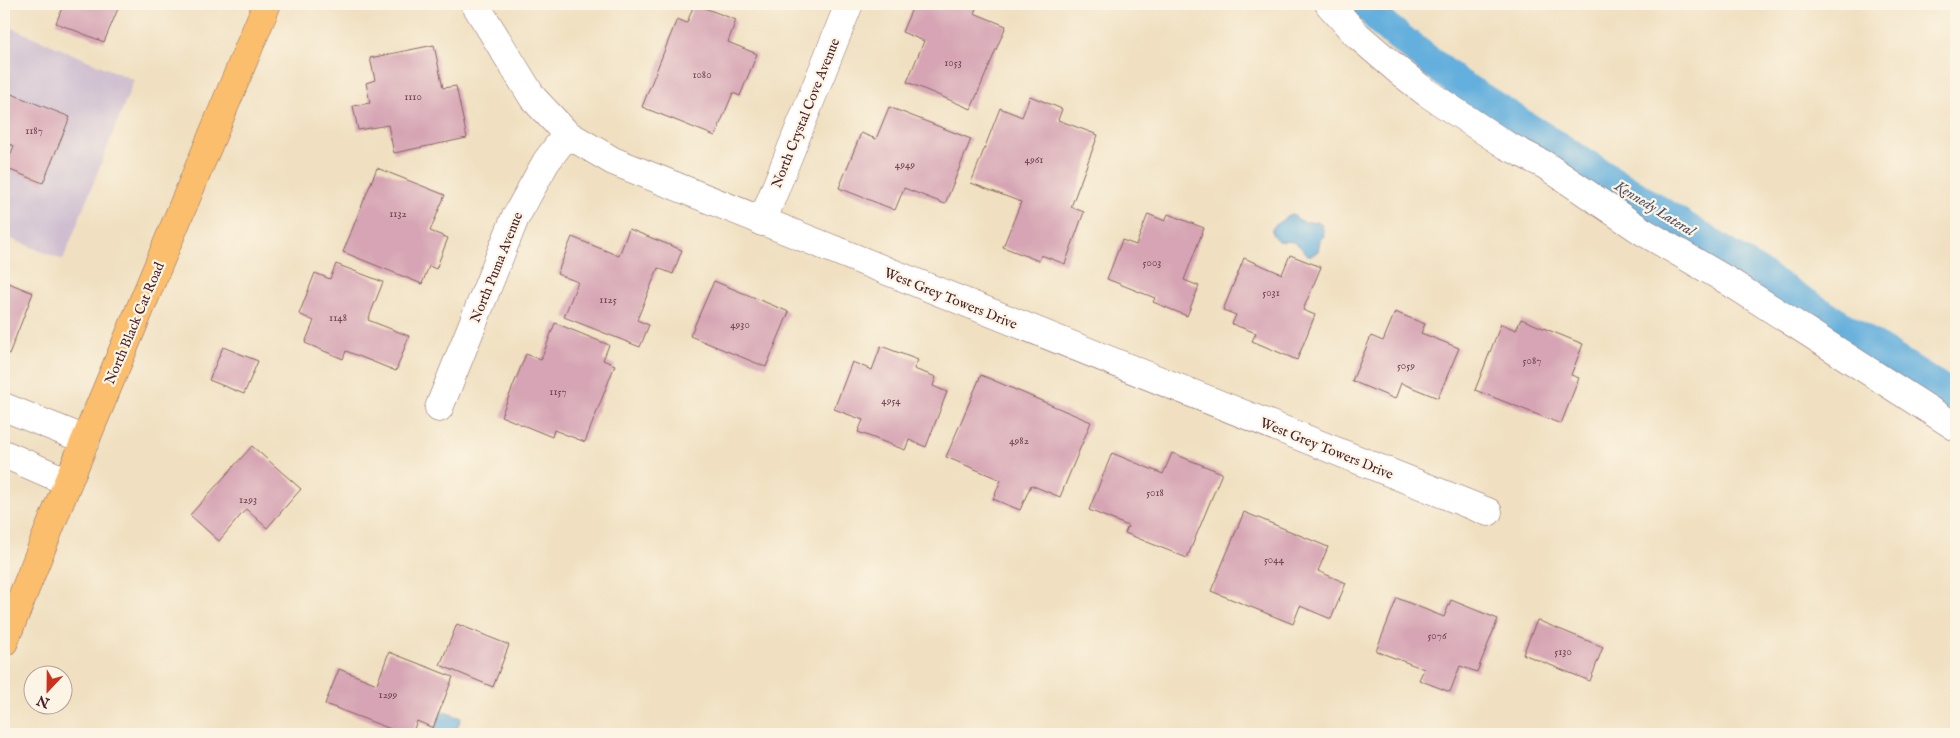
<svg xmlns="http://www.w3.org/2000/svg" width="1960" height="738" font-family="'IM FELL English',serif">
<rect width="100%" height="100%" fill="#fcf5e5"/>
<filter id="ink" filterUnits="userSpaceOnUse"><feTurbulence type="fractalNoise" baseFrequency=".02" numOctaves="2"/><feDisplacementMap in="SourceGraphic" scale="10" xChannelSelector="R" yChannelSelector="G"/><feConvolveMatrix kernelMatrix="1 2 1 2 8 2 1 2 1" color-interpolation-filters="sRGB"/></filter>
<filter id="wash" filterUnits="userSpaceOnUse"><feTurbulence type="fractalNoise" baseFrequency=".0096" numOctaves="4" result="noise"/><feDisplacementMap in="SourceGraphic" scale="20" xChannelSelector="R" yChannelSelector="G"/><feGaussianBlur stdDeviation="1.12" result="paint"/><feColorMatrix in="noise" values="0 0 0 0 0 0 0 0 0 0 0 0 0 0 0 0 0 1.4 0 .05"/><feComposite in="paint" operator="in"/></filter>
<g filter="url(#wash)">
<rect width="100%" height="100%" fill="#f0e0c1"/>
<path fill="#cebed0" d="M5,25L134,80L63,260L4,236Z"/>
<g fill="#64afdd" stroke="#576784">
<path d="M1292,214C1295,216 1298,220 1302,221C1314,225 1322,214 1324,236L1320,240L1318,251C1306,261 1306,251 1298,245C1293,240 1285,242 1278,241C1268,232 1271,227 1281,221C1285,218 1286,215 1292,214Z"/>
<path d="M442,711L461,718L455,734H433Z"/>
</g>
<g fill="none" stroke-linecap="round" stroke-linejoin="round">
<path stroke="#64afdd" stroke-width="30" d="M1365,4L1385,26L1458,83L1956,398"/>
</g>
<g id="blocks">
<g fill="#d6a4b4">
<path d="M64,4H120L104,42L56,23Z"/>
<path d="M694,4L736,20L728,42L757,54L740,96L733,93L715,136L642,107L677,19L687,23Z"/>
<path d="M914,4H978L974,13L1006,26L971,109L907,82L924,41L902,32Z"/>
<path d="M434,45L443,88L456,86L467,138L394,153L388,125L358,130L353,106L370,103L366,83L375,80L370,58Z"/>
<path d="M4,91L70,117L43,183L5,168L14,146L4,142Z"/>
<path d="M1030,96L1062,109L1058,120L1098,135L1071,207L1084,212L1065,264L1041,255L1039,261L1003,247L1021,202L971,183L1000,108L1022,117Z"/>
<path d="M889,107L971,139L945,204L904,188L895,210L839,188L861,133L876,139Z"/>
<path d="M377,168L445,195L430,231L448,238L436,269L429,266L422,284L343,252Z"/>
<path d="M1148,214L1165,221L1168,214L1204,228L1184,280L1199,286L1187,316L1153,302L1155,298L1107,279L1122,240L1136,245Z"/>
<path d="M629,229L682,250L673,274L658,268L637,320L649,325L640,347L564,317L578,282L557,274L572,237L619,256Z"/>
<path d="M1290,255L1321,267L1303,310L1315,315L1297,360L1252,341L1256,333L1232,324L1236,315L1223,310L1244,258L1282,274Z"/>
<path d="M336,264L383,282L368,320L409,336L396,371L346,351L343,359L305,343L314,321L299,314L315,273L330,279Z"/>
<path d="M4,281L33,293L9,354L4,352Z"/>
<path d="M714,281L789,312L766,367L690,336Z"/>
<path d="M1395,312L1425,324L1421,333L1459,348L1438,398L1401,383L1395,399L1352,381L1371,336L1383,341Z"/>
<path d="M1521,319L1583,344L1571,375L1579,378L1561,424L1475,390L1501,324L1516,330Z"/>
<path d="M555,323L609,345L603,360L615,365L585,442L554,430L552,437L501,416L526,354L541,360Z"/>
<path d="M881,346L918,360L914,369L936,377L933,386L947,392L926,447L909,440L905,450L858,432L863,420L834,409L852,362L872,370Z"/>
<path d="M223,347L258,361L244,394L209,380Z"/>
<path d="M981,375L1091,422L1060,497L1031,485L1020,510L993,499L1001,480L946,457Z"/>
<path d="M252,446L301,489L267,528L246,509L219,541L190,515Z"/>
<path d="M1112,453L1163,474L1172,453L1222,473L1187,558L1125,533L1128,526L1089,510Z"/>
<path d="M1244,512L1328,547L1318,571L1346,583L1331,619L1300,606L1293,624L1211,591Z"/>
<path d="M1397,598L1444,617L1451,600L1498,619L1477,672L1460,666L1450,692L1419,680L1424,669L1376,651Z"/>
<path d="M1537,620L1603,647L1590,681L1523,654Z"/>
<path d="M457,624L509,645L493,687L440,665Z"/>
<path d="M389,652L453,677L433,728L417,721L412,734H404L325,704L339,669L377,684Z"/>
</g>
</g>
</g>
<g filter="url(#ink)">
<use href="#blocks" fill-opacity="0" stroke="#846360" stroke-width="1"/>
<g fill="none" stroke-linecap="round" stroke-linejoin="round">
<defs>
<g id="minor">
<path d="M475,4L533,98L567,134L613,161L1488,512"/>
<path d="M1329,4L1357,35L1400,72L1427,93L1506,145L1545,165L1642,231L1728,281L1956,427"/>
<path d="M762,222L849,4"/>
<path d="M4,407L86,440"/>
<path d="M439,408L515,218L546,162L567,134"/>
<path d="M4,454L68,482"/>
</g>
<path id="major" d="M4,642L68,482L267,4"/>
</defs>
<use href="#minor" stroke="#846360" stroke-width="29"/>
<use href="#major" stroke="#846360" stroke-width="29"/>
<use href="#minor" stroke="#fff" stroke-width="28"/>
<use href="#major" stroke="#fabe6d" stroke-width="28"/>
</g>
</g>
<g text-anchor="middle" stroke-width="4.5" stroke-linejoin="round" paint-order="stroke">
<g font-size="11" fill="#6d404d">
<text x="953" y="66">1053</text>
<text x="702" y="78">1080</text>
<text x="413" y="100">1110</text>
<text x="34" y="134">1187</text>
<text x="1034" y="163">4961</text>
<text x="905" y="168">4949</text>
<text x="398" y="217">1132</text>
<text x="1152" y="266">5003</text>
<text x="1271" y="296">5031</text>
<text x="608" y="303">1125</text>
<text x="338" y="321">1148</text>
<text x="740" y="328">4930</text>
<text x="1532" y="364">5087</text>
<text x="1406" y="369">5059</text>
<text x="558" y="395">1157</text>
<text x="891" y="404">4954</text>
<text x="1019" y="444">4982</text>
<text x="1155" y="496">5018</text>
<text x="248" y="503">1293</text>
<text x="1274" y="563">5044</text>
<text x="1437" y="639">5076</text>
<text x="1563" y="655">5130</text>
<text x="388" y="698">1299</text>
</g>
<g font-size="14" fill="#4a1f2b" stroke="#fcf5e5">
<text transform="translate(805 113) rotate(-68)" y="5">North Crystal Cove Avenue</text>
<text transform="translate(496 267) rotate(-68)" y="5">North Puma Avenue</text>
<text transform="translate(951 298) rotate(22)" y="5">West Grey Towers Drive</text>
<text transform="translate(134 323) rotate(-67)" y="5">North Black Cat Road</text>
<text transform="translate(1327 448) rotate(22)" y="5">West Grey Towers Drive</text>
</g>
<g font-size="15" font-style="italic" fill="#535169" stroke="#fcf5e5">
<text transform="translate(1655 208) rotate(32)" y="5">Kennedy Lateral</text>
</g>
</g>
<rect width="1960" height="738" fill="none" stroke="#fcf5e5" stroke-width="20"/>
<g transform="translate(48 690) rotate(202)"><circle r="24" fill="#fcf5e5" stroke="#b59f9b"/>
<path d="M0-4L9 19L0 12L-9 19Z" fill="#c8321e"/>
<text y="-8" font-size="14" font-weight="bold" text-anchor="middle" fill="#4a1f2b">N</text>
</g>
</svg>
